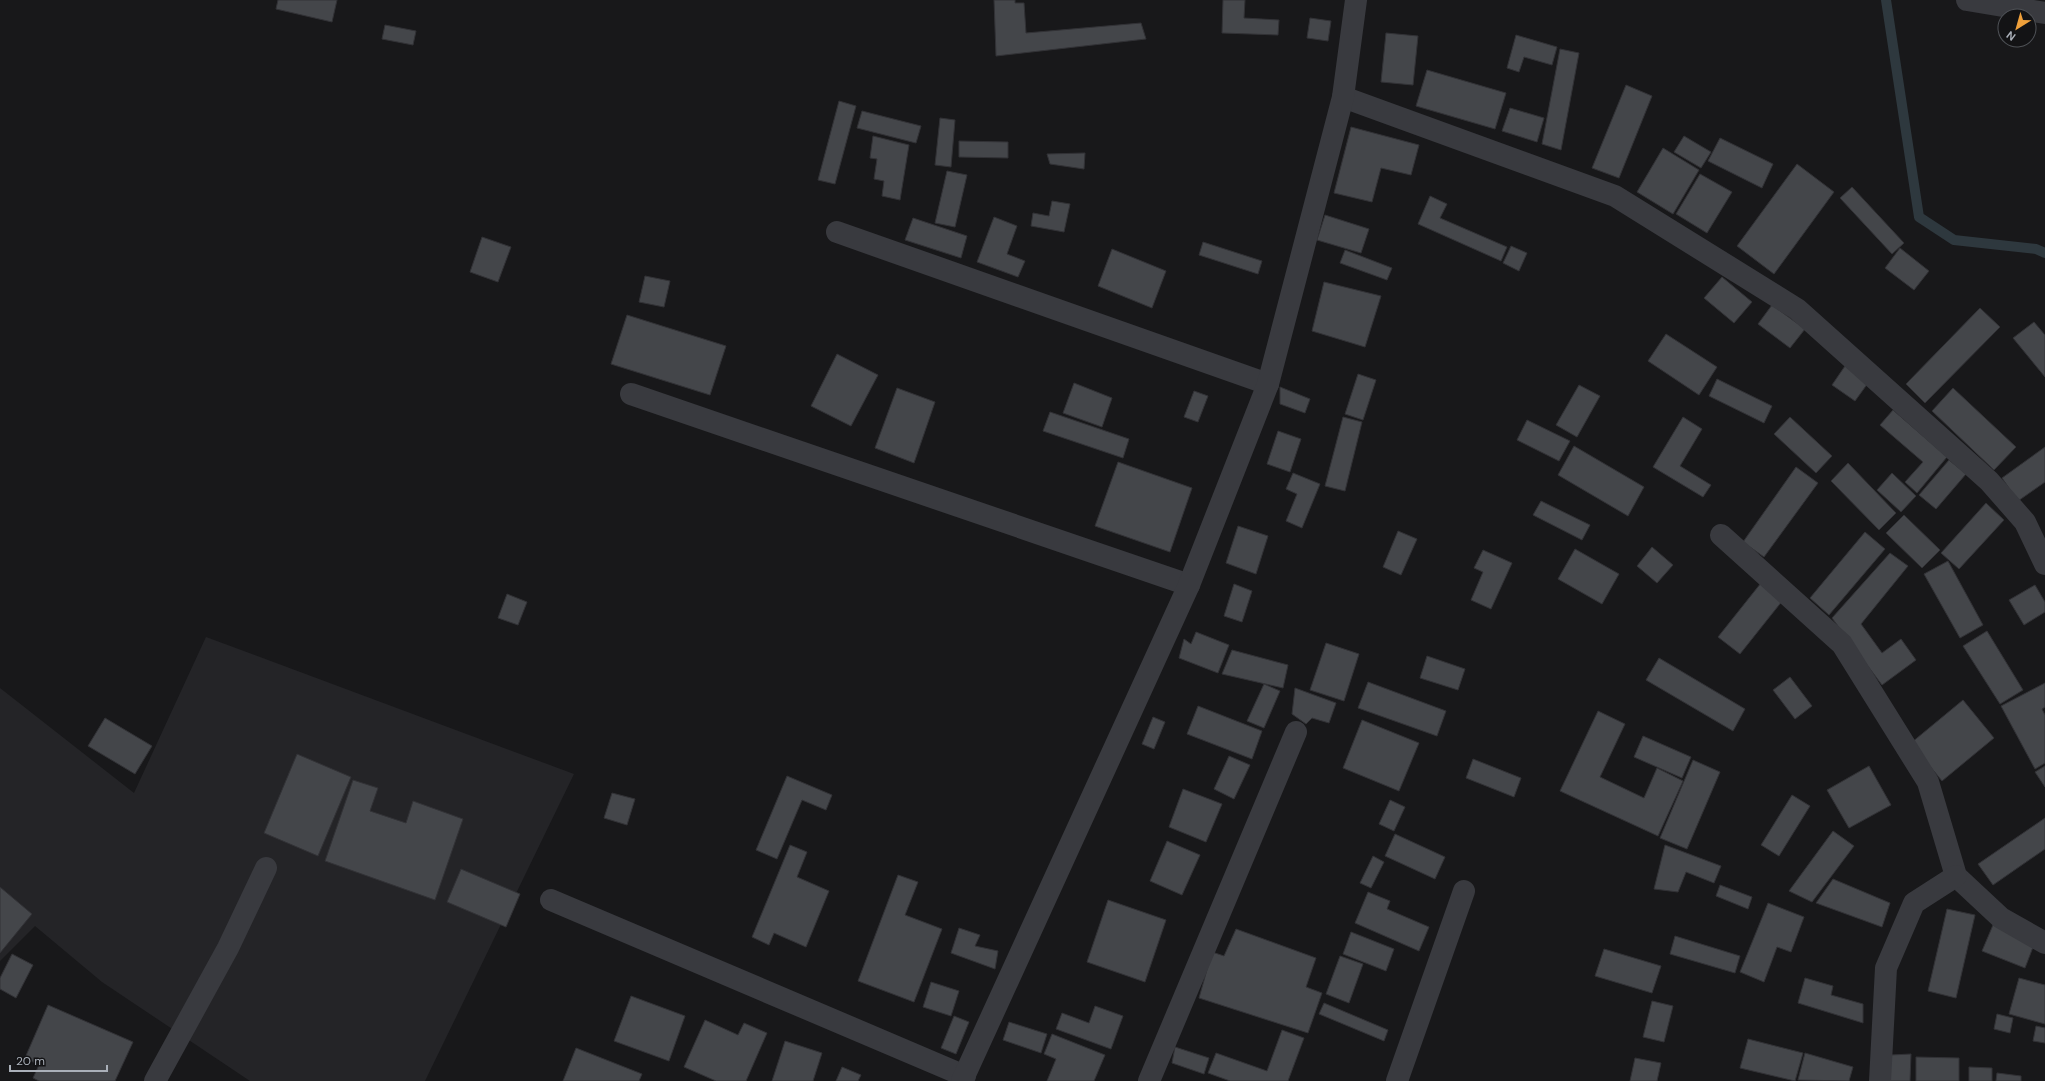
<svg xmlns="http://www.w3.org/2000/svg" width="2045" height="1081" font-family="'DM Sans',sans-serif">
<rect width="100%" height="100%" fill="#18181a"/>
<path fill="#242427" d="M206,637L574,774L425,1081H250L102,982L35,926L0,961V688L134,793Z"/>
<g fill="none" stroke-linecap="round" stroke-linejoin="round">
<path stroke="#2e383e" stroke-width="10" d="M1886,0L1919,217L1954,240L2036,249L2045,253"/>
</g>
<g fill="#44464a" stroke="#323236">
<path d="M278,0H337L332,22L276,9Z"/>
<path d="M994,0H1015V3H1024L1026,33L1141,23L1146,39L996,56Z"/>
<path d="M1223,0H1245L1244,18L1279,20L1278,35L1222,33Z"/>
<path d="M1310,18L1331,21L1328,41L1307,38Z"/>
<path d="M385,25L416,31L413,45L382,39Z"/>
<path d="M1386,33L1418,36L1413,85L1381,82Z"/>
<path d="M1516,35L1557,47L1552,65L1524,57L1519,72L1507,68Z"/>
<path d="M1560,49L1579,53L1561,150L1542,144Z"/>
<path d="M1427,70L1506,93L1495,129L1416,106Z"/>
<path d="M1626,85L1652,96L1619,178L1592,168Z"/>
<path d="M839,101L856,106L835,184L818,180Z"/>
<path d="M1510,108L1544,118L1537,142L1502,131Z"/>
<path d="M862,111L921,126L916,143L857,128Z"/>
<path d="M940,118L955,120L951,167L935,165Z"/>
<path d="M1351,127L1419,145L1411,175L1381,168L1372,202L1334,193Z"/>
<path d="M873,136L909,145L900,200L882,196L884,181L874,179L877,159L870,158Z"/>
<path d="M1684,136L1711,152L1701,168L1674,152Z"/>
<path d="M1720,138L1773,164L1762,188L1708,161Z"/>
<path d="M959,141L1008,142V158L959,157Z"/>
<path d="M1663,148L1699,170L1673,214L1637,192Z"/>
<path d="M1085,153L1084,169L1050,164L1047,154Z"/>
<path d="M1797,164L1834,192L1774,274L1737,246Z"/>
<path d="M947,171L967,175L955,227L935,223Z"/>
<path d="M1700,174L1732,192L1707,233L1676,214Z"/>
<path d="M1852,187L1904,243L1892,254L1840,198Z"/>
<path d="M1430,196L1447,204L1440,218L1507,247L1501,261L1418,224Z"/>
<path d="M1052,201L1070,204L1064,232L1031,226L1033,213L1049,216Z"/>
<path d="M1325,215L1369,229L1361,253L1317,240Z"/>
<path d="M994,217L1017,226L1007,254L1025,261L1018,277L977,262Z"/>
<path d="M913,218L967,236L961,258L905,240Z"/>
<path d="M482,237L511,247L498,282L470,272Z"/>
<path d="M1203,242L1262,261L1258,274L1199,255Z"/>
<path d="M1511,246L1527,253L1519,271L1503,263Z"/>
<path d="M1900,248L1929,271L1914,290L1885,268Z"/>
<path d="M1112,249L1166,271L1152,308L1098,286Z"/>
<path d="M1345,250L1392,268L1387,280L1340,263Z"/>
<path d="M645,276L670,281L664,307L639,302Z"/>
<path d="M1722,277L1752,302L1734,323L1704,298Z"/>
<path d="M1324,282L1381,296L1365,347L1312,331Z"/>
<path d="M1772,305L1805,329L1790,348L1758,324Z"/>
<path d="M1980,308L2000,327L1925,403L1906,384Z"/>
<path d="M627,315L726,346L710,395L611,364Z"/>
<path d="M2034,322L2045,335V377L2013,338Z"/>
<path d="M1666,334L1717,367L1699,395L1648,361Z"/>
<path d="M837,354L878,375L851,426L811,406Z"/>
<path d="M1845,366L1868,383L1855,401L1832,385Z"/>
<path d="M1358,374L1376,380L1363,420L1345,414Z"/>
<path d="M1717,379L1772,406L1764,423L1709,396Z"/>
<path d="M1074,383L1112,398L1102,427L1063,413Z"/>
<path d="M1579,385L1600,396L1577,437L1556,425Z"/>
<path d="M1280,387L1310,399L1305,413L1280,404Z"/>
<path d="M897,388L935,402L914,463L875,448Z"/>
<path d="M1953,388L2016,447L1994,470L1932,411Z"/>
<path d="M1194,391L1208,396L1198,422L1184,417Z"/>
<path d="M1893,410L1947,457L1917,493L1905,482L1923,462L1880,425Z"/>
<path d="M1050,412L1129,439L1123,458L1043,431Z"/>
<path d="M1343,417L1362,422L1345,491L1325,486Z"/>
<path d="M1683,417L1702,429L1680,466L1711,485L1703,497L1653,467Z"/>
<path d="M1790,417L1832,456L1816,473L1774,434Z"/>
<path d="M1527,420L1570,441L1559,461L1517,440Z"/>
<path d="M1278,431L1301,439L1290,472L1267,464Z"/>
<path d="M1574,446L1644,487L1628,516L1558,475Z"/>
<path d="M2045,447V482L2018,501L2002,478Z"/>
<path d="M1949,460L1966,474L1936,509L1919,495Z"/>
<path d="M1118,462L1192,488L1170,552L1095,526Z"/>
<path d="M1848,463L1896,513L1879,530L1831,481Z"/>
<path d="M1796,467L1818,483L1764,557L1743,542Z"/>
<path d="M1293,473L1320,484L1302,528L1286,521L1297,494L1286,489Z"/>
<path d="M1892,473L1916,496L1901,512L1877,490Z"/>
<path d="M1541,501L1590,525L1582,540L1533,515Z"/>
<path d="M1986,503L2004,520L1959,569L1941,553Z"/>
<path d="M1904,515L1940,550L1922,568L1886,533Z"/>
<path d="M1238,526L1268,536L1256,574L1226,563Z"/>
<path d="M1398,531L1417,539L1401,575L1383,567Z"/>
<path d="M1865,532L1885,549L1829,615L1810,598Z"/>
<path d="M1652,547L1673,565L1657,583L1637,566Z"/>
<path d="M1575,549L1619,574L1602,604L1558,579Z"/>
<path d="M1483,550L1512,563L1491,609L1471,600L1483,572L1474,568Z"/>
<path d="M1890,553L1908,566L1861,624L1882,653L1901,639L1916,660L1882,685L1832,618Z"/>
<path d="M1948,561L1983,625L1960,638L1924,574Z"/>
<path d="M1761,583L1783,600L1740,654L1718,637Z"/>
<path d="M1234,584L1252,591L1242,622L1224,616Z"/>
<path d="M2035,585L2045,602V612L2024,625L2009,600Z"/>
<path d="M507,594L527,602L518,625L498,618Z"/>
<path d="M1987,631L2023,690L2000,704L1963,646Z"/>
<path d="M1196,632L1229,645L1218,673L1179,658L1184,639L1191,644Z"/>
<path d="M1326,643L1359,654L1344,701L1310,690Z"/>
<path d="M1232,650L1288,665L1283,688L1222,674Z"/>
<path d="M1427,656L1465,669L1458,690L1420,678Z"/>
<path d="M1659,658L1745,709L1733,731L1646,680Z"/>
<path d="M1790,677L1812,706L1795,719L1773,690Z"/>
<path d="M1368,682L1446,711L1437,736L1358,708Z"/>
<path d="M2045,683V707L2042,709L2045,715V763L2035,769L2001,706Z"/>
<path d="M1264,684L1280,691L1264,728L1247,721Z"/>
<path d="M1295,688L1336,703L1329,723L1312,718L1306,724L1292,714Z"/>
<path d="M1963,700L1994,738L1942,781L1911,743Z"/>
<path d="M1198,706L1262,731L1252,759L1187,734Z"/>
<path d="M1598,711L1625,724L1600,777L1644,798L1657,768L1683,781L1658,836L1560,791Z"/>
<path d="M1153,717L1165,722L1154,749L1142,744Z"/>
<path d="M105,718L152,746L135,774L88,746Z"/>
<path d="M1362,720L1419,743L1399,791L1343,768Z"/>
<path d="M1643,736L1691,757L1682,778L1634,757Z"/>
<path d="M297,754L351,777L318,856L264,833Z"/>
<path d="M1229,756L1250,765L1234,799L1214,789Z"/>
<path d="M1473,759L1521,778L1514,797L1466,778Z"/>
<path d="M1693,760L1720,772L1687,849L1660,838Z"/>
<path d="M1869,766L1891,805L1849,828L1827,790Z"/>
<path d="M2045,766V787L2035,772Z"/>
<path d="M787,776L832,795L826,810L802,800L777,859L756,850Z"/>
<path d="M353,780L378,788L370,811L406,823L413,801L463,819L435,900L325,861Z"/>
<path d="M1183,789L1222,804L1206,842L1169,827Z"/>
<path d="M612,793L635,799L627,825L604,818Z"/>
<path d="M1792,795L1810,806L1779,856L1761,845Z"/>
<path d="M1390,800L1405,807L1394,831L1379,824Z"/>
<path d="M2045,818V849L1993,885L1978,864Z"/>
<path d="M1833,831L1854,846L1812,902L1789,891Z"/>
<path d="M1395,834L1445,857L1435,879L1385,856Z"/>
<path d="M1167,841L1200,855L1182,895L1150,881Z"/>
<path d="M790,845L807,852L797,877L829,891L806,947L774,933L769,945L752,937Z"/>
<path d="M1665,845L1721,866L1714,883L1686,872L1678,892L1654,889Z"/>
<path d="M1373,856L1384,862L1371,888L1360,883Z"/>
<path d="M461,869L520,894L506,927L447,902Z"/>
<path d="M898,875L918,882L905,915L942,929L914,1002L858,981Z"/>
<path d="M1833,879L1890,903L1882,927L1816,903Z"/>
<path d="M1720,885L1752,897L1748,909L1716,896Z"/>
<path d="M0,887L32,914L0,953Z"/>
<path d="M1368,892L1390,901L1387,909L1429,927L1419,951L1355,923Z"/>
<path d="M1108,900L1166,920L1145,982L1087,962Z"/>
<path d="M1768,903L1804,917L1791,952L1777,947L1764,982L1740,972Z"/>
<path d="M1947,909L1975,915L1956,998L1928,991Z"/>
<path d="M1993,925L2035,942L2025,968L1982,951Z"/>
<path d="M959,928L980,935L975,946L998,951L995,969L951,953Z"/>
<path d="M1236,929L1316,958L1306,987L1322,993L1308,1033L1199,998L1212,952L1224,956Z"/>
<path d="M1351,932L1394,949L1386,971L1343,954Z"/>
<path d="M1675,936L1740,956L1735,973L1670,954Z"/>
<path d="M1604,949L1661,966L1652,993L1595,976Z"/>
<path d="M12,954L33,965L16,998L0,989V978Z"/>
<path d="M1340,956L1363,964L1349,1003L1326,994Z"/>
<path d="M1805,978L1833,986L1831,995L1863,1004V1023L1798,1003Z"/>
<path d="M2019,978L2045,985V1024L2009,1014Z"/>
<path d="M931,982L959,991L951,1016L923,1007Z"/>
<path d="M631,996L685,1016L669,1061L614,1041Z"/>
<path d="M1652,1001L1673,1006L1664,1042L1643,1037Z"/>
<path d="M1324,1003L1388,1030L1384,1041L1319,1014Z"/>
<path d="M48,1005L133,1042L115,1081H39L33,1078L39,1065L25,1058Z"/>
<path d="M1095,1006L1123,1016L1111,1049L1056,1029L1062,1013L1089,1023Z"/>
<path d="M1997,1014L2013,1018L2010,1033L1994,1029Z"/>
<path d="M954,1016L969,1022L956,1054L941,1048Z"/>
<path d="M705,1020L738,1035L744,1023L767,1033L746,1081H716L684,1067Z"/>
<path d="M1009,1022L1047,1034L1041,1053L1003,1040Z"/>
<path d="M2036,1026L2045,1028V1043L2033,1041Z"/>
<path d="M1282,1030L1304,1038L1288,1081H1230L1208,1073L1216,1053L1267,1071Z"/>
<path d="M1052,1034L1105,1055L1094,1081H1047L1056,1059L1044,1054Z"/>
<path d="M1748,1039L1803,1053L1795,1081L1740,1068Z"/>
<path d="M785,1041L822,1053L813,1081H772Z"/>
<path d="M1175,1047L1209,1058L1204,1074L1172,1063Z"/>
<path d="M576,1048L642,1074L639,1081H563Z"/>
<path d="M1805,1053L1853,1067L1849,1081L1798,1080Z"/>
<path d="M1911,1054L1910,1081H1889L1891,1055Z"/>
<path d="M1916,1057L1959,1058V1081H1916Z"/>
<path d="M1635,1058L1661,1063L1657,1081H1630Z"/>
<path d="M842,1067L861,1075L858,1081H836Z"/>
<path d="M1969,1067L1992,1068V1081H1969Z"/>
<path d="M1997,1073L2021,1076V1081H1996Z"/>
</g>
<g fill="none" stroke-linecap="round" stroke-linejoin="round">
<g stroke="#393a3f" stroke-width="22">
<path d="M1967,0L2045,13"/>
<path d="M1343,97L1615,196L1797,309L1989,481L2025,522L2045,564"/>
<path d="M837,232L1268,384"/>
<path d="M631,394L1189,585"/>
<path d="M1721,535L1842,644L1928,782L1956,876L2001,918L2045,943"/>
<path d="M551,900L965,1076"/>
<path d="M155,1081L228,948L266,868"/>
<path d="M962,1081L1189,585L1268,384L1343,97L1356,0"/>
<path d="M1149,1081L1296,732"/>
<path d="M1397,1081L1464,891"/>
<path d="M1880,1081L1886,968L1914,903L1956,876"/>
</g>
</g>
<g transform="translate(2017 28) rotate(217)"><circle r="19" fill="#131315" stroke="#4f5257"/>
<path d="M0-3L7 15L0 10L-7 15Z" fill="#efa03b"/>
<text y="-6" font-size="11" font-weight="bold" text-anchor="middle" fill="#aab0b9">N</text>
</g>
<path d="M10 1065v6h97v-6" fill="none" stroke="#aab0b9" stroke-width="2"/>
<text x="16" y="1065" font-size="12" fill="#aab0b9" stroke="#131315" stroke-width="3" paint-order="stroke">20 m</text>
</svg>
